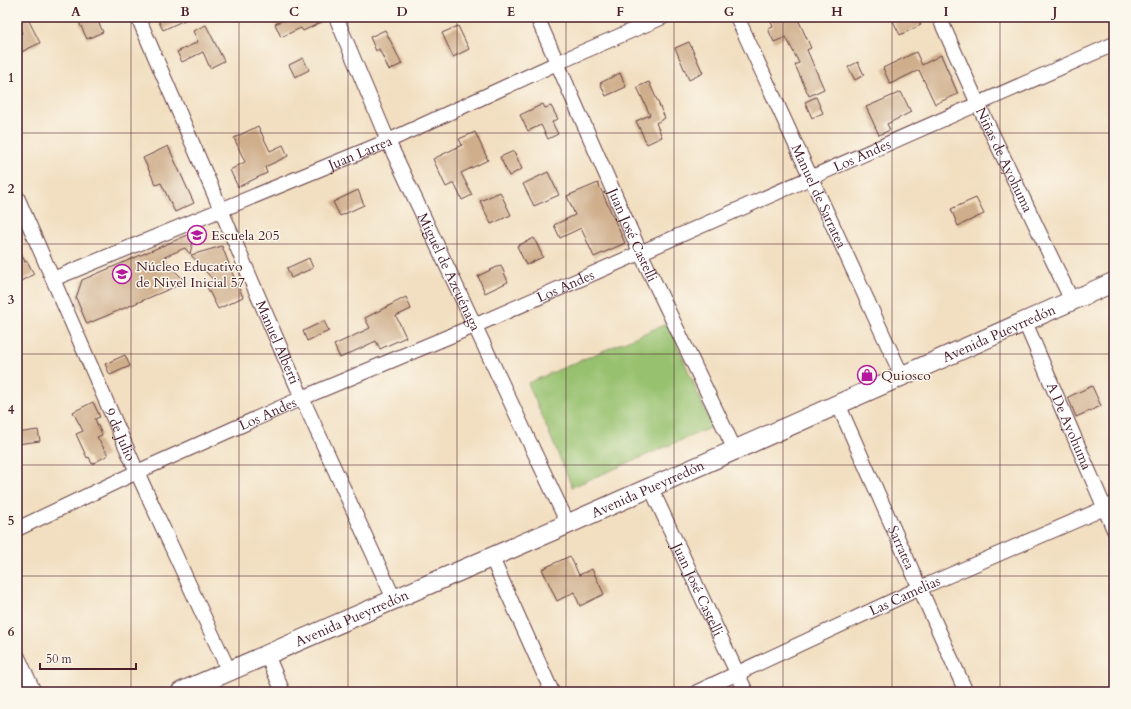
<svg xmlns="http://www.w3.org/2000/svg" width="1131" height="709" font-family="Cardo,serif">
<rect width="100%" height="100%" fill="#fbf7ec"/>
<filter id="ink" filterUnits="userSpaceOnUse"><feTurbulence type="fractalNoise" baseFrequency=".025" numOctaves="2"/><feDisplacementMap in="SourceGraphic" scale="8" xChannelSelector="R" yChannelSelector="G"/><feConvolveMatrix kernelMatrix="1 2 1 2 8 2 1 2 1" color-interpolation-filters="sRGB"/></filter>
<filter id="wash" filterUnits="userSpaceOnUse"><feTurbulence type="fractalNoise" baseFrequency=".012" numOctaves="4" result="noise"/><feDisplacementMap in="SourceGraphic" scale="16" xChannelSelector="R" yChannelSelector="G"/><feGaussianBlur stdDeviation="0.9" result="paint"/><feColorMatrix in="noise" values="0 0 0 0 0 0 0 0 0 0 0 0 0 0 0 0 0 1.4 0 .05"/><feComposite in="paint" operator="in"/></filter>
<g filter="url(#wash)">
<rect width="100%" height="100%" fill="#f2dfc1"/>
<path fill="#97c16e" stroke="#70704c" d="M668,323L712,427L572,487L528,383Z"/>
<g id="blocks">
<g fill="#cfae8b">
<path d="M17,17H27L40,43L17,54V36L22,33L17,23Z"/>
<path d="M89,17H96L103,32L87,39L79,22Z"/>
<path d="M164,17H191L163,30L158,20Z"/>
<path d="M290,17H328V19L303,31L301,28L281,37L275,24Z"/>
<path d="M769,17H797L811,48L807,50L824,89L809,96L795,65L799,63L786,37L774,42L768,29L773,27Z"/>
<path d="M891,17H917L921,25L900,35Z"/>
<path d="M206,25L224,61L210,68L203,52L182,62L177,52L198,42L193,31Z"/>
<path d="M458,26L469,49L453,57L442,33Z"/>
<path d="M385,30L402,64L389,70L379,49L376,51L370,37Z"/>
<path d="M689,42L703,73L689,80L675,48Z"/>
<path d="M916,52L922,65L941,55L958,94L935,104L919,70L890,84L883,68Z"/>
<path d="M303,58L309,70L295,77L289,65Z"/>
<path d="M858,62L864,75L855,80L848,67Z"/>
<path d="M620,73L626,87L606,96L600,83Z"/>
<path d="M649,82L665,118L656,123L662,137L647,144L636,121L650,115L637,87Z"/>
<path d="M901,92L911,112L887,124L890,130L879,135L866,107Z"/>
<path d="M816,97L823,113L812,118L805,102Z"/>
<path d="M543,104L545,108L551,106L558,119L552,122L558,134L548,139L541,125L528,131L520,115Z"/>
<path d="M258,126L270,151L283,145L288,156L265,167L267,173L238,187L230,170L245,162L234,138Z"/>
<path d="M475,132L488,160L461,173L472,195L462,200L454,183L446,187L433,159L462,145L459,139Z"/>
<path d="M168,146L194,203L175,212L161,183L156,185L143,158Z"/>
<path d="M514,151L522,169L509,176L500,157Z"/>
<path d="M548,172L559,195L534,206L523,184Z"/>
<path d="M598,183L625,243L594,257L581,228L560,238L554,225L575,215L567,196Z"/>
<path d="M358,190L364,205L340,216L333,202Z"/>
<path d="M500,192L511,215L491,224L480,201Z"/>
<path d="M976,198L984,214L958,226L951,209Z"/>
<path d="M195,232L190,254L185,248L162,258L186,282L87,324L76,298L82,280Z"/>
<path d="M534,238L543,257L526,265L517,246Z"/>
<path d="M17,242L25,262L27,261L34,274L17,283Z"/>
<path d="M222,246L229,264H228L243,297L218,309L207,287L216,283L191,255Z"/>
<path d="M309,258L313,268L291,278L287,268Z"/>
<path d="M501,265L508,282L485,293L478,276Z"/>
<path d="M406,297L411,309L396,316L406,337L380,349L376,341L340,358L334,345L370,328L365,318Z"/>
<path d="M324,321L329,331L307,341L303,331Z"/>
<path d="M125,355L130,366L110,375L105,364Z"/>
<path d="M1092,386L1101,406L1076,417L1068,397Z"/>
<path d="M93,402L100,417L95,419L102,435L97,437L108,455L92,464L89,457L87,458L76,434L83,431L73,412Z"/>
<path d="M38,430L40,441L17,444V433Z"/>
<path d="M570,556L579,575L592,569L604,594L580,606L574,592L557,601L542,569Z"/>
</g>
</g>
</g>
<g filter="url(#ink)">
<use href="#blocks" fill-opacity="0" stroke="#633c42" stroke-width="1"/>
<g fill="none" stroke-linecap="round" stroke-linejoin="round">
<defs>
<g id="minor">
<path id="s1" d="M138,17L302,398L394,599"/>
<path id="s2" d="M336,17L388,141L568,524"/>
<path id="s3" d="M537,17L640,252L735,450"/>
<path id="s4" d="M737,17L902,376"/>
<path id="s5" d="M939,17L978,104L1072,301"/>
<path id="s6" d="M17,197L137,472L229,671"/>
<path id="s7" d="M53,279L388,141L557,63L663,17"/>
<path id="s8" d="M1025,322L1114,530"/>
<path id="s9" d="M838,404L966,692"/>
<path id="s10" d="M650,486L746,692"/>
<path id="s11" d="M17,529L137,472L302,398L474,326L1114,44"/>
<path d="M491,556L552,692"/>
<path d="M17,655L34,692"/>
<path d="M267,655L283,692"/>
<path id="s12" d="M697,692L920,588L1114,504"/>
</g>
<g id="secondary">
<path id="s13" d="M181,692L568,524L1114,282"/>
</g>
</defs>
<use href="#minor" stroke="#633c42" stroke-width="16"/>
<use href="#secondary" stroke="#633c42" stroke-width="21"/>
<use href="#minor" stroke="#fff" stroke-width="14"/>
<use href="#secondary" stroke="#fff" stroke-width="19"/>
</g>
</g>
<path fill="none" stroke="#4a1f2b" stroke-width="1" stroke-opacity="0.55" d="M131,17V692M239,17V692M348,17V692M457,17V692M566,17V692M674,17V692M783,17V692M892,17V692M1000,17V692M17,133H1114M17,244H1114M17,354H1114M17,465H1114M17,576H1114"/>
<defs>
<symbol id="school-ring" viewBox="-11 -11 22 22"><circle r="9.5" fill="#fbf7ec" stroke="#b5179e" stroke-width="1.5"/><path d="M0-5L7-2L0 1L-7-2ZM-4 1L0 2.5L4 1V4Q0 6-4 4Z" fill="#b5179e"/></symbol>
<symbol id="shop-ring" viewBox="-11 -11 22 22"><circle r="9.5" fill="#fbf7ec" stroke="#b5179e" stroke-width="1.5"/><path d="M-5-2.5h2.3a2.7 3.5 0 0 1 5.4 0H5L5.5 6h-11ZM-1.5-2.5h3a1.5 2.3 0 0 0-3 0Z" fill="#b5179e"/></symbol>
</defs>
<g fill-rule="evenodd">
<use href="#school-ring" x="186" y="224" width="22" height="22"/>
<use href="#school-ring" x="111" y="263" width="22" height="22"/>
<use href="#shop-ring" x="856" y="364" width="22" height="22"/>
</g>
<g text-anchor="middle" stroke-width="3" stroke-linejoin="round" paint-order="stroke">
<g font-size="14" fill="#4a1f2b" stroke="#fbf7ec">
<text dy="5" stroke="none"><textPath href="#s7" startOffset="332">Juan Larrea</textPath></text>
<text dy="5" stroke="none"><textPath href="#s11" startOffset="924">Los Andes</textPath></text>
<text dy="5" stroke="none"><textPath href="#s5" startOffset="157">Niñas de Ayohuma</textPath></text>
<text dy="5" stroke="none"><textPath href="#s4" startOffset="197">Manuel de Sarratea</textPath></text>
<text dy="5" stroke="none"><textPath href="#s3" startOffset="238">Juan José Castelli</textPath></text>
<text dy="5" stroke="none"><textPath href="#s2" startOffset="279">Miguel de Azcuénaga</textPath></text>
<text dy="5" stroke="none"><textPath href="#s11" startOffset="600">Los Andes</textPath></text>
<text dy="5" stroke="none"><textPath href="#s13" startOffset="893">Avenida Pueyrredón</textPath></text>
<text dy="5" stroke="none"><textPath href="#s1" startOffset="354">Manuel Alberti</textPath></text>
<text dy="5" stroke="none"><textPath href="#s11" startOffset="276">Los Andes</textPath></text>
<text dy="5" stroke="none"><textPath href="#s8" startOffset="113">A De Ayohuma</textPath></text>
<text dy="5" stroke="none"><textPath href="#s6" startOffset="259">9 de Julio</textPath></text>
<text dy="5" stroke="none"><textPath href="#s13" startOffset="509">Avenida Pueyrredón</textPath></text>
<text dy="5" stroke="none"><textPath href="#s9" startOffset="157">Sarratea</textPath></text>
<text dy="5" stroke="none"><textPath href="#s10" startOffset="114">Juan José Castelli</textPath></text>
<text dy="5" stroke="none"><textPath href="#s12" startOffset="229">Las Camelias</textPath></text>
<text dy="5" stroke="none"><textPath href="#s13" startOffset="186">Avenida Pueyrredón</textPath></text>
</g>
<g font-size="14" fill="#4a1f2b" stroke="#fbf7ec" text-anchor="start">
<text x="211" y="240">Escuela 205</text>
<text x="136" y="271">Núcleo Educativo<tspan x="136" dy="16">de Nivel Inicial 57</tspan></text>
<text x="881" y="380">Quiosco</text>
</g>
</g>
<rect width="1131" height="709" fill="none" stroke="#fbf7ec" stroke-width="44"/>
<path d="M40 663v6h96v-6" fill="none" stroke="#4a1f2b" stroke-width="2"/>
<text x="46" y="663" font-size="12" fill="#4a1f2b" stroke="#fbf7ec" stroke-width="3" paint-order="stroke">50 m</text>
<rect x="22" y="22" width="1087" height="665" fill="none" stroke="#4a1f2b" stroke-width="1.5"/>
<g font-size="13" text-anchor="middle" font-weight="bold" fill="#4a1f2b">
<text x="76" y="16">A</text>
<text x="185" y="16">B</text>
<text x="294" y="16">C</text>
<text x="402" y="16">D</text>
<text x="511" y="16">E</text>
<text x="620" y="16">F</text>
<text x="729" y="16">G</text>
<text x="837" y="16">H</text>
<text x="946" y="16">I</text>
<text x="1055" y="16">J</text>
<text x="11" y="82">1</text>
<text x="11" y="193">2</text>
<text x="11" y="304">3</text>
<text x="11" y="414">4</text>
<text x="11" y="525">5</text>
<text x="11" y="636">6</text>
</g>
</svg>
